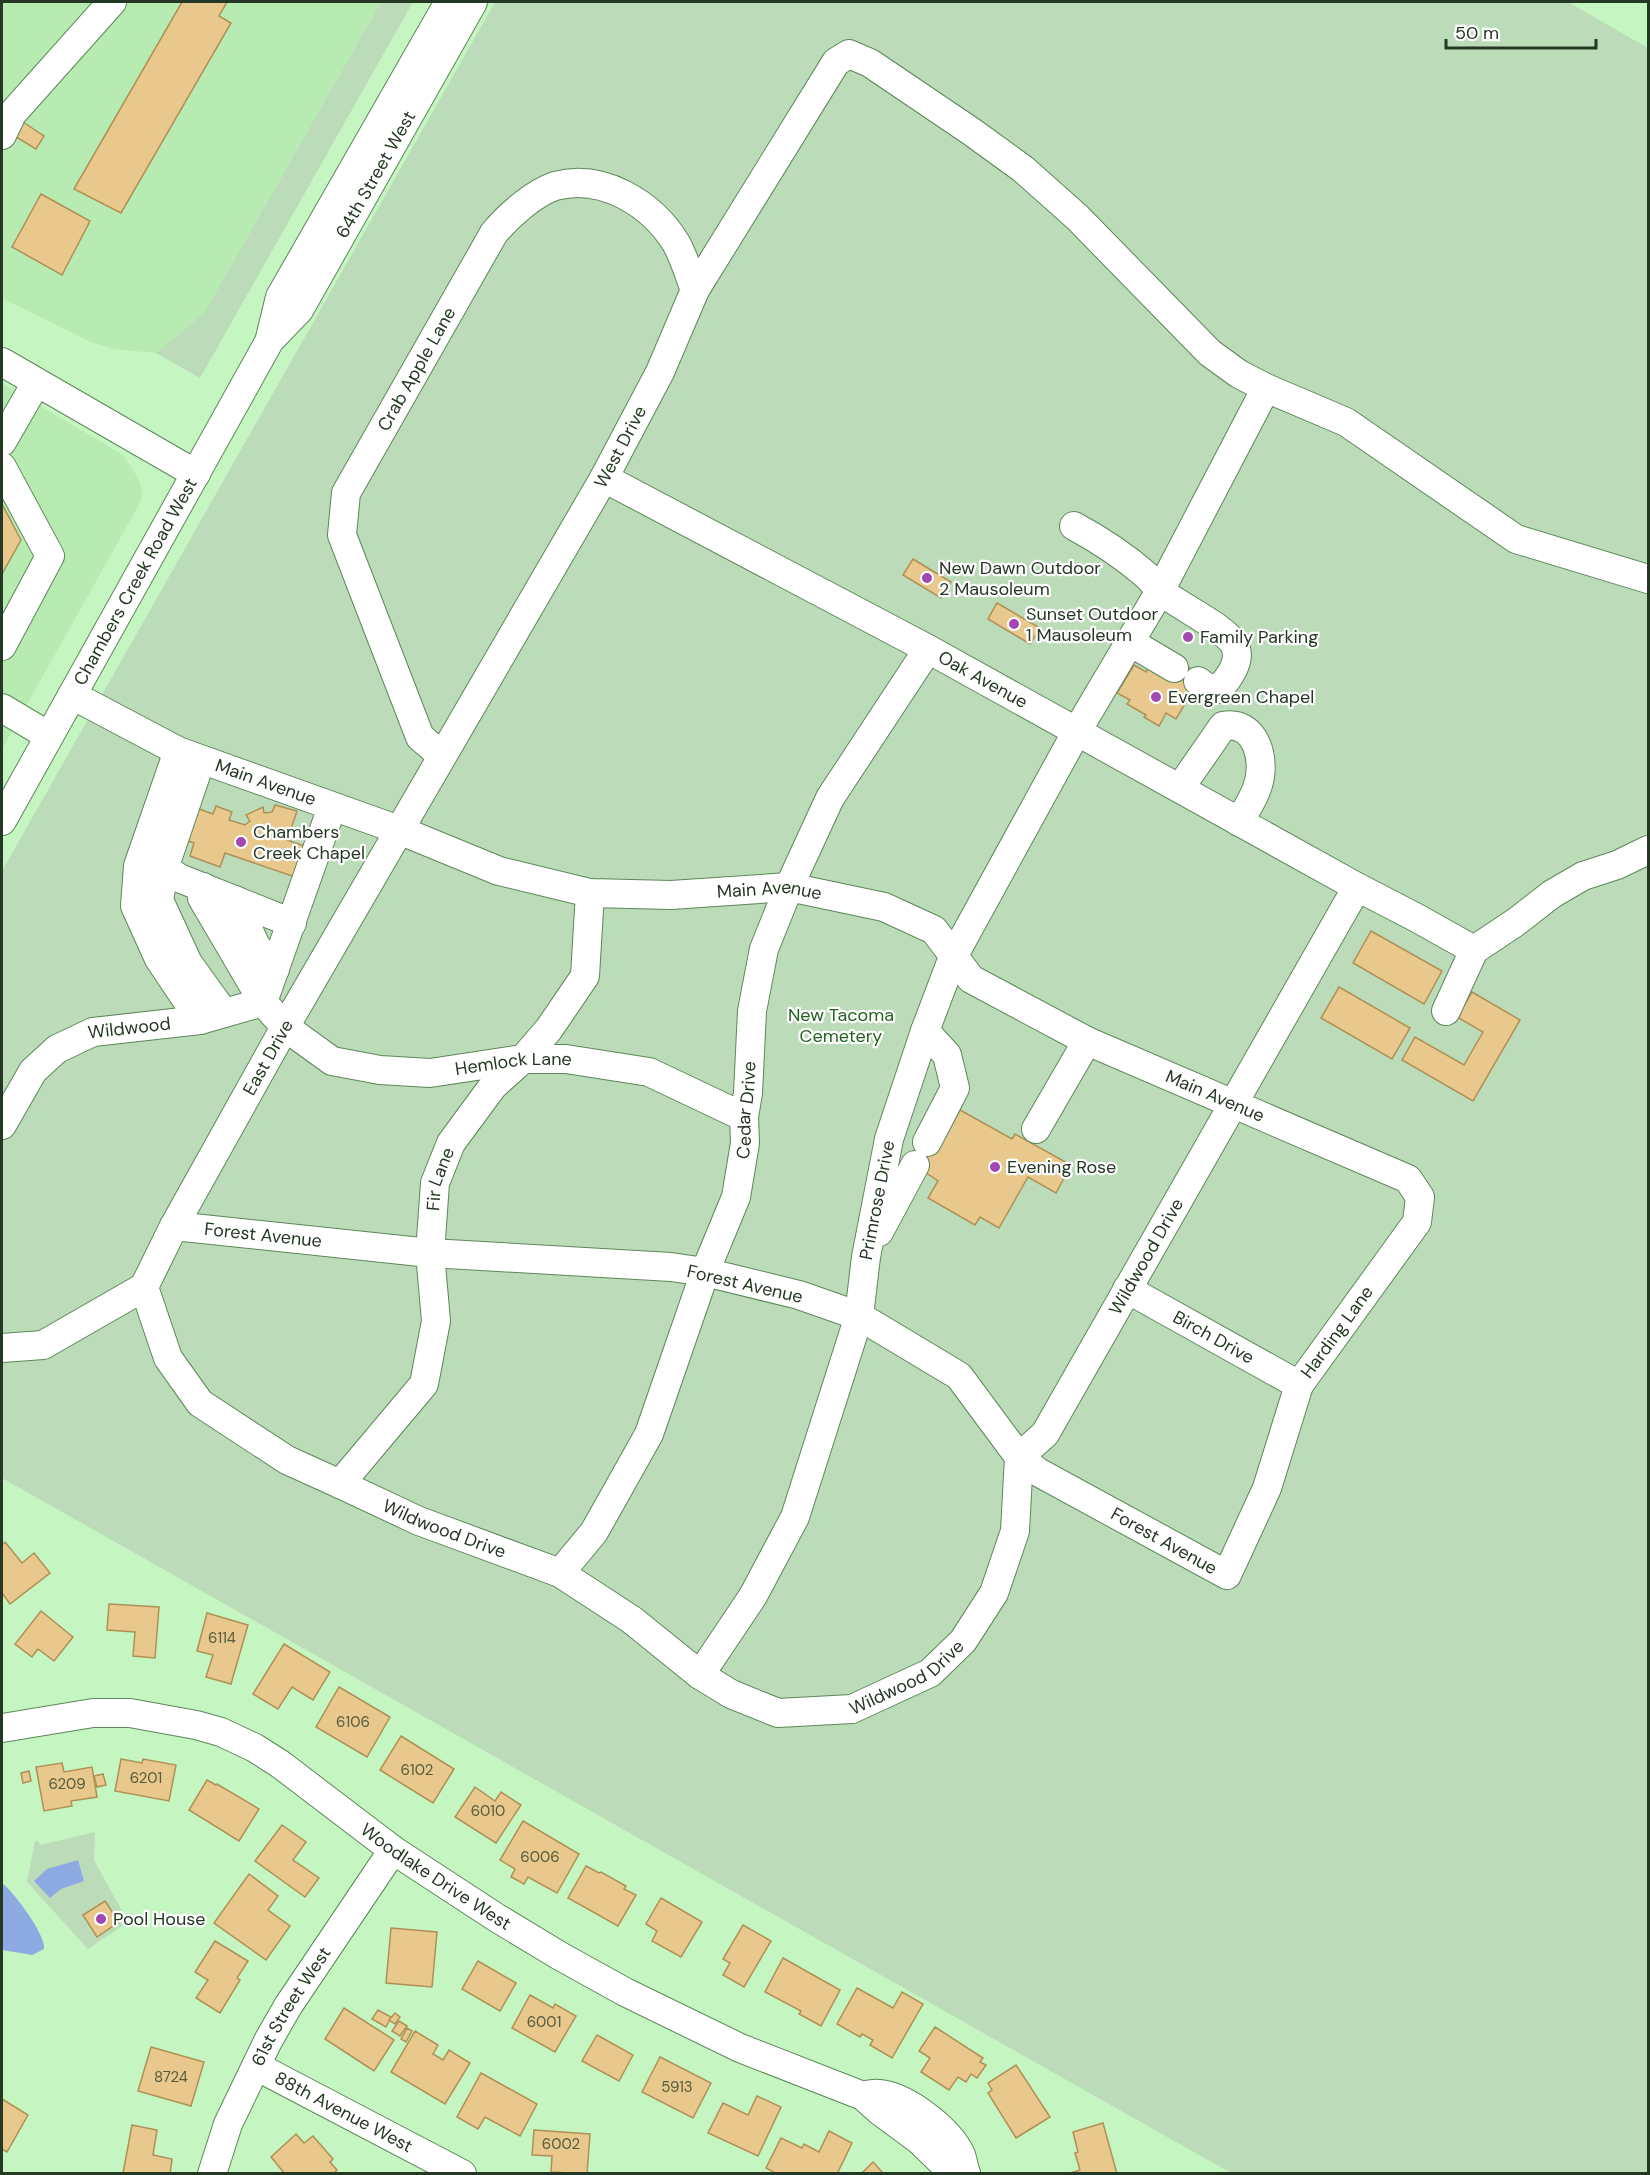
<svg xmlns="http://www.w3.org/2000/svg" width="1650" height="2175" font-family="'DM Sans',sans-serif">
<rect width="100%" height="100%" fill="#c5f5c1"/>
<g fill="#b7ebb2">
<path d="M2,2H381L204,313L156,353L114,349L91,342L2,298Z"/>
<path d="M2,383L123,455L138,478L142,489L141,501L2,749Z"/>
</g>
<g fill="#bcdcb9">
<path d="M381,2H413L200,378L156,353L204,313Z"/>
<path d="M495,2H1568L1648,48V2173H1231L2,1478V871Z"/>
<path d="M95,1832L94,1860L128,1922L88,1949L27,1882L35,1841H38L40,1845Z"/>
</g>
<g fill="#8daae2">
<path d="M78,1860L84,1881L61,1889L50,1898L34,1881L47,1869Z"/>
<path d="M2,1883C13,1891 46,1935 44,1949L32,1955L2,1950Z"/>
</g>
<g fill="#e8c88c" stroke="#af9055" stroke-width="1.5">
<path d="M182,2H227L219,16L231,23L121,213L74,189Z"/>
<path d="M20,120L44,136L36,149L11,134Z"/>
<path d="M41,194L90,221L62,275L12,247Z"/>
<path d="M2,504L21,540L2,574Z"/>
<path d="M913,559L951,582L941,598L903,575Z"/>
<path d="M997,603L1040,628L1030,644L988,619Z"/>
<path d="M1178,661L1202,675L1176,719L1166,713L1159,726L1144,717L1146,715L1127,704L1130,700L1117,693L1134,665L1146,672L1152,662Z"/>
<path d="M275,805L297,811L287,840L313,849L301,879L225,853L220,867L190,856L194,843L188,841L199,809L213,814L216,806L232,812L229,820L245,825L250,821L246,815L263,807L264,813L272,812Z"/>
<path d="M1371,931L1442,971L1424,1004L1353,963Z"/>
<path d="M1339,987L1410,1028L1392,1059L1321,1018Z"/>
<path d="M1472,992L1520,1020L1473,1101L1402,1060L1415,1037L1464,1065L1483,1032L1457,1017Z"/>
<path d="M960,1110L1012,1139L1015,1134L1071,1165L1056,1193L1028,1177L999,1228L980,1217L975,1225L928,1198L938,1181L910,1162L922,1139L939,1148Z"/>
<path d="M5,1542L22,1563L34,1553L50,1573L10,1604L2,1593V1545Z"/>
<path d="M109,1604L159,1607L155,1658L133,1656L135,1632L107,1630Z"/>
<path d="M41,1611L73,1637L54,1661L38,1649L32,1657L15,1644Z"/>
<path d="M207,1613L248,1625L231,1684L206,1677L213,1655L197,1651Z"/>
<path d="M284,1644L330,1672L313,1700L292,1687L278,1709L253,1694Z"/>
<path d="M339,1687L390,1717L367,1757L316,1727Z"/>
<path d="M401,1736L454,1769L433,1803L380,1770Z"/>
<path d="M121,1759L142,1763L143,1759L176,1765L169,1801L115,1791Z"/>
<path d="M62,1763L64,1772L92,1767L97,1797L71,1801L72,1806L44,1811L36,1767Z"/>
<path d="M29,1771L31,1781L23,1783L21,1773Z"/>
<path d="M103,1774L106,1785L97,1787L94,1776Z"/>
<path d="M207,1780L216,1785L217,1784L259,1809L239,1841L189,1810Z"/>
<path d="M475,1787L495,1801L501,1792L521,1805L496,1843L455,1817Z"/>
<path d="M523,1821L579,1854L557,1893L528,1877L524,1884L511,1877L515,1869L500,1860Z"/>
<path d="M282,1825L306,1842L293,1860L319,1878L305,1897L255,1861Z"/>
<path d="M586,1866L599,1873L601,1872L626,1886L624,1889L636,1895L618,1926L568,1898Z"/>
<path d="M249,1874L278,1896L268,1910L290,1926L266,1960L214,1923Z"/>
<path d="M661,1898L702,1922L681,1957L652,1941L657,1931L646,1924Z"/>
<path d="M105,1901L119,1922L97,1937L83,1915Z"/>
<path d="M743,1925L771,1941L744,1987L723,1975L730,1963L723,1959Z"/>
<path d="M391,1928L437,1932L432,1987L386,1983Z"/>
<path d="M215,1941L248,1961L237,1978L240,1980L220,2013L196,1998L208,1980L195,1972Z"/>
<path d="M783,1958L840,1990L821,2026L799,2014L801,2011L765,1992Z"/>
<path d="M478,1961L516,1983L500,2011L462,1989Z"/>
<path d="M857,1988L893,2008L902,1992L923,2004L892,2058L870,2045L873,2040L862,2034L860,2037L837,2024Z"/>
<path d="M530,1995L553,2008L555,2004L576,2016L555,2052L512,2028Z"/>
<path d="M344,2008L394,2040L374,2071L325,2039Z"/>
<path d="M378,2010L391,2017L386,2027L372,2019Z"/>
<path d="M395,2013L400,2017L395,2024L389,2020Z"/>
<path d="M399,2021L407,2026L400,2036L392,2031Z"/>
<path d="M935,2027L983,2058L980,2062L986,2065L977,2078L971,2074L966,2082L958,2077L949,2090L921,2072L930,2058L919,2051Z"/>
<path d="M407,2028L412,2031L406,2042L401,2039Z"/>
<path d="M415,2031L438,2045L433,2054L443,2060L449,2050L470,2063L445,2104L391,2072Z"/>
<path d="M597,2035L633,2055L619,2081L582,2061Z"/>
<path d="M151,2047L204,2062L191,2106L138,2091Z"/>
<path d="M660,2057L711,2083L693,2118L642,2092Z"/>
<path d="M1016,2065L1050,2117L1016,2138L988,2093L992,2090L988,2083Z"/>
<path d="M481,2073L537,2104L520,2136L485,2117L478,2129L457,2117Z"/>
<path d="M757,2096L781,2107L758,2156L708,2133L723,2103L748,2115Z"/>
<path d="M2,2099L28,2115L7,2152L2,2149Z"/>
<path d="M1103,2123L1117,2174H1067L1080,2170L1075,2153L1078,2152L1073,2132Z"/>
<path d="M132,2125L157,2130L153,2155L172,2159L170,2174L123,2173Z"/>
<path d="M534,2130L590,2134L587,2174L551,2172L552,2156L532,2155Z"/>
<path d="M829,2131L852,2143L837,2174H777L766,2168L781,2138L802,2148L804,2144L819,2152Z"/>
<path d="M296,2134L304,2143L313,2136L333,2159L330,2162L337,2170L333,2174H285L271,2157Z"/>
<path d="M873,2162L884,2174H861Z"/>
</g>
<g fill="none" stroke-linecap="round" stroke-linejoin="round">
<defs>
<g id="minor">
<path d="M2,135L12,114L112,2"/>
<path d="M270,338L280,297L449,2"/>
<path d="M2,362L196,474"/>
<path d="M2,442L36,383"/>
<path d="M2,467L50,556L2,646"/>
<path id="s1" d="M604,478L928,649L1357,887L1415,917L1474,950"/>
<path d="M1074,526C1100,540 1124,556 1146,575C1152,580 1156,588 1162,592C1179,606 1224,627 1234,644C1243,660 1229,678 1219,689L1206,687L1198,681"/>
<path d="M1130,642L1174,668"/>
<path id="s2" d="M72,695L178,751L399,830L499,871L590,893L671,895L789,887L884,907L934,930L971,979L1087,1041L1408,1179L1420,1197L1417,1222L1299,1385L1267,1488L1227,1575L1038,1472L1019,1457L959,1376L859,1316L799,1295L705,1272L671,1267L430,1253L174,1226"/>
<path d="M2,708L49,736"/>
<path d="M178,751L138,866L135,906L159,959L200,1020"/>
<path id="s3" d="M441,755L420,737L342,535L346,493L494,233C508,216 534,193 555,186C603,173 652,204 676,243C684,257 689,275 695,290"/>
<path d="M201,760L166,863L159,900L188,963L224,1013"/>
<path d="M1180,788L1223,726C1257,719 1267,763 1257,788C1253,800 1245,811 1239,822"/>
<path id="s4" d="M2,821L270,340L299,310L473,2"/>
<path d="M166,863L170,872L179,878L292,923"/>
<path id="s5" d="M203,887L202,898L263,1002L285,1027L332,1061L380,1070L430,1073L523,1059H566L649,1072L744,1117"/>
<path d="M235,900L256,946L275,969"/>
<path d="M263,1002L332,807"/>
<path d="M1446,1011L1474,950L1516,922L1552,894L1583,876L1617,865L1648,850"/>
<path d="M925,1031L947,1055L955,1088L927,1142"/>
<path id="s6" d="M2,1125L33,1071L57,1049L93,1032L200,1020L263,1002"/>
<path d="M1036,1129L1087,1041"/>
<path d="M879,1232L915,1165"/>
<path id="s7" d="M144,1287L174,1226L285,1027L604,478L660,372L695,290L836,62L849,54L870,63L972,132L1023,169L1077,217L1210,353L1239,374L1266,388L1346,422L1516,539L1648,579"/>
<path id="s8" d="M144,1287L168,1358L200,1403L287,1460L340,1484L419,1521L560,1573L632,1620L700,1675L731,1694L778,1713L852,1709L930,1673L963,1641L994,1593L1015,1531L1019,1457L1045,1434L1357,887"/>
<path id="s9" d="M1127,1289L1299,1385"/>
<path d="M2,1348L43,1345L144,1287"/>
<path id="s10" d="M340,1484L424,1384L436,1321L430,1253L435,1183L451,1143L493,1086L523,1059L549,1029L585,976L590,893"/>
<path id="s11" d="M560,1573L594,1532L649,1434L705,1272L736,1197L745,1143L744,1117L748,1093L752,1011L764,949L789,887L830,798L928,649"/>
<path id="s12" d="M700,1675L753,1596L795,1517L859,1316L866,1257L889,1139L925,1031L953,957L1077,731L1160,591L1266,388"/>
<path id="s13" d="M2,1728L93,1713H130L196,1725L221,1732L255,1748L280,1764L393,1850L497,1918L560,1956L625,1992L740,2048L863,2096L881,2112L919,2140L949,2169L966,2173"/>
<path id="s14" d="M256,2066L462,2174"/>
<path d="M865,2095C869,2095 875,2093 879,2094C906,2096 950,2130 961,2155C963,2161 964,2168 966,2174"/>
<path id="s15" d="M212,2174L228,2124L268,2041L288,2006L393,1850"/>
</g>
</defs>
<use href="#minor" stroke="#5c8758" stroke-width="30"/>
<use href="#minor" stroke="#fff" stroke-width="28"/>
</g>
<g fill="#a447b1" stroke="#fff" stroke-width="2">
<circle cx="927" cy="578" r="6"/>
<circle cx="1014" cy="624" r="6"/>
<circle cx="1188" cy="637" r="6"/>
<circle cx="1156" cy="697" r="6"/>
<circle cx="241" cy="842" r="6"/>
<circle cx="995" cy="1167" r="6"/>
<circle cx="101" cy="1919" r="6"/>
</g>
<g text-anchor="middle" stroke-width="4.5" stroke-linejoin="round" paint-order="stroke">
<g font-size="15" fill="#565c3d">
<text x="222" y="1643">6114</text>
<text x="353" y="1727">6106</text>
<text x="417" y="1775">6102</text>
<text x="146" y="1783">6201</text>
<text x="67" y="1789">6209</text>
<text x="488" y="1816">6010</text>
<text x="540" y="1862">6006</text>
<text x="544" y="2027">6001</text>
<text x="171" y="2082">8724</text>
<text x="677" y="2092">5913</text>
<text x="561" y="2149">6002</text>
</g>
<g font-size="18" fill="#253823" stroke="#fff">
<text dy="6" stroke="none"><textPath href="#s4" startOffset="748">64th Street West</textPath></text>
<text dy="6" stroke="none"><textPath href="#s3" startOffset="429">Crab Apple Lane</textPath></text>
<text dy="6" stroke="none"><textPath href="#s7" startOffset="966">West Drive</textPath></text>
<text dy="6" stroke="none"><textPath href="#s4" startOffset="274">Chambers Creek Road West</textPath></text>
<text dy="6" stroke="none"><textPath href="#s1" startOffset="429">Oak Avenue</textPath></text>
<text dy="6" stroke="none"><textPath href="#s2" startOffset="213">Main Avenue</textPath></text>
<text dy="6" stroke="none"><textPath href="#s2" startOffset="736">Main Avenue</textPath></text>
<text dy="6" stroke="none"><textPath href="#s6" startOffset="171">Wildwood</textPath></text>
<text dy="6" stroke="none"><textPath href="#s7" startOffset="261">East Drive</textPath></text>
<text dy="6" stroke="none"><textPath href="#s5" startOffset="406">Hemlock Lane</textPath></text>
<text dy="6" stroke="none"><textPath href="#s2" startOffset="1240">Main Avenue</textPath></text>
<text dy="6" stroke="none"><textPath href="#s11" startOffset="506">Cedar Drive</textPath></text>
<text dy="6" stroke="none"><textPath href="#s10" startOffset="338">Fir Lane</textPath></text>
<text dy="6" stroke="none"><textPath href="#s12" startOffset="513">Primrose Drive</textPath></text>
<text transform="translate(263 1235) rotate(6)" y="6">Forest Avenue</text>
<text dy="6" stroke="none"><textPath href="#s8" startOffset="1432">Wildwood Drive</textPath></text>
<text transform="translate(745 1284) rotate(13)" y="6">Forest Avenue</text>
<text transform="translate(1337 1332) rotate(-54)" y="6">Harding Lane</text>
<text dy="6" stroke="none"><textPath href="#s9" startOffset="99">Birch Drive</textPath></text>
<text dy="6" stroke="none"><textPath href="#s8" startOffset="406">Wildwood Drive</textPath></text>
<text transform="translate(1164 1541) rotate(29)" y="6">Forest Avenue</text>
<text dy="6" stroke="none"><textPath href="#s8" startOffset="928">Wildwood Drive</textPath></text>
<text dy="6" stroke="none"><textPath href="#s13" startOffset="482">Woodlake Drive West</textPath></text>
<text dy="6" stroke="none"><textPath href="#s15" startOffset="186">61st Street West</textPath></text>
<text dy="6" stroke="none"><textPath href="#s14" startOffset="99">88th Avenue West</textPath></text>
</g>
<g font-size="18" fill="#253823" stroke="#fff" text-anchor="start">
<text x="939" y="574">New Dawn Outdoor<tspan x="939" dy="21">2 Mausoleum</tspan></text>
<text x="1026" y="620">Sunset Outdoor<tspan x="1026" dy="21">1 Mausoleum</tspan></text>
<text x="1200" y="643">Family Parking</text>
<text x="1168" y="703">Evergreen Chapel</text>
<text x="253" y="838">Chambers<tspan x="253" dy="21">Creek Chapel</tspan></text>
<text x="1007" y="1173">Evening Rose</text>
<text x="113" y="1925">Pool House</text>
</g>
<g font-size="18" fill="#236220" stroke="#fff">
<text x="841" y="1021">New Tacoma<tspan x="841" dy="21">Cemetery</tspan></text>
</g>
</g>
<rect width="1650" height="2175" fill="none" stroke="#253823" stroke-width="6"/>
<path d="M1446 39v9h150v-9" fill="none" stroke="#253823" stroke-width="3"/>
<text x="1455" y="39" font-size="18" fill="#253823" stroke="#ffffff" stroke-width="4.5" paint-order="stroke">50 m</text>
</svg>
